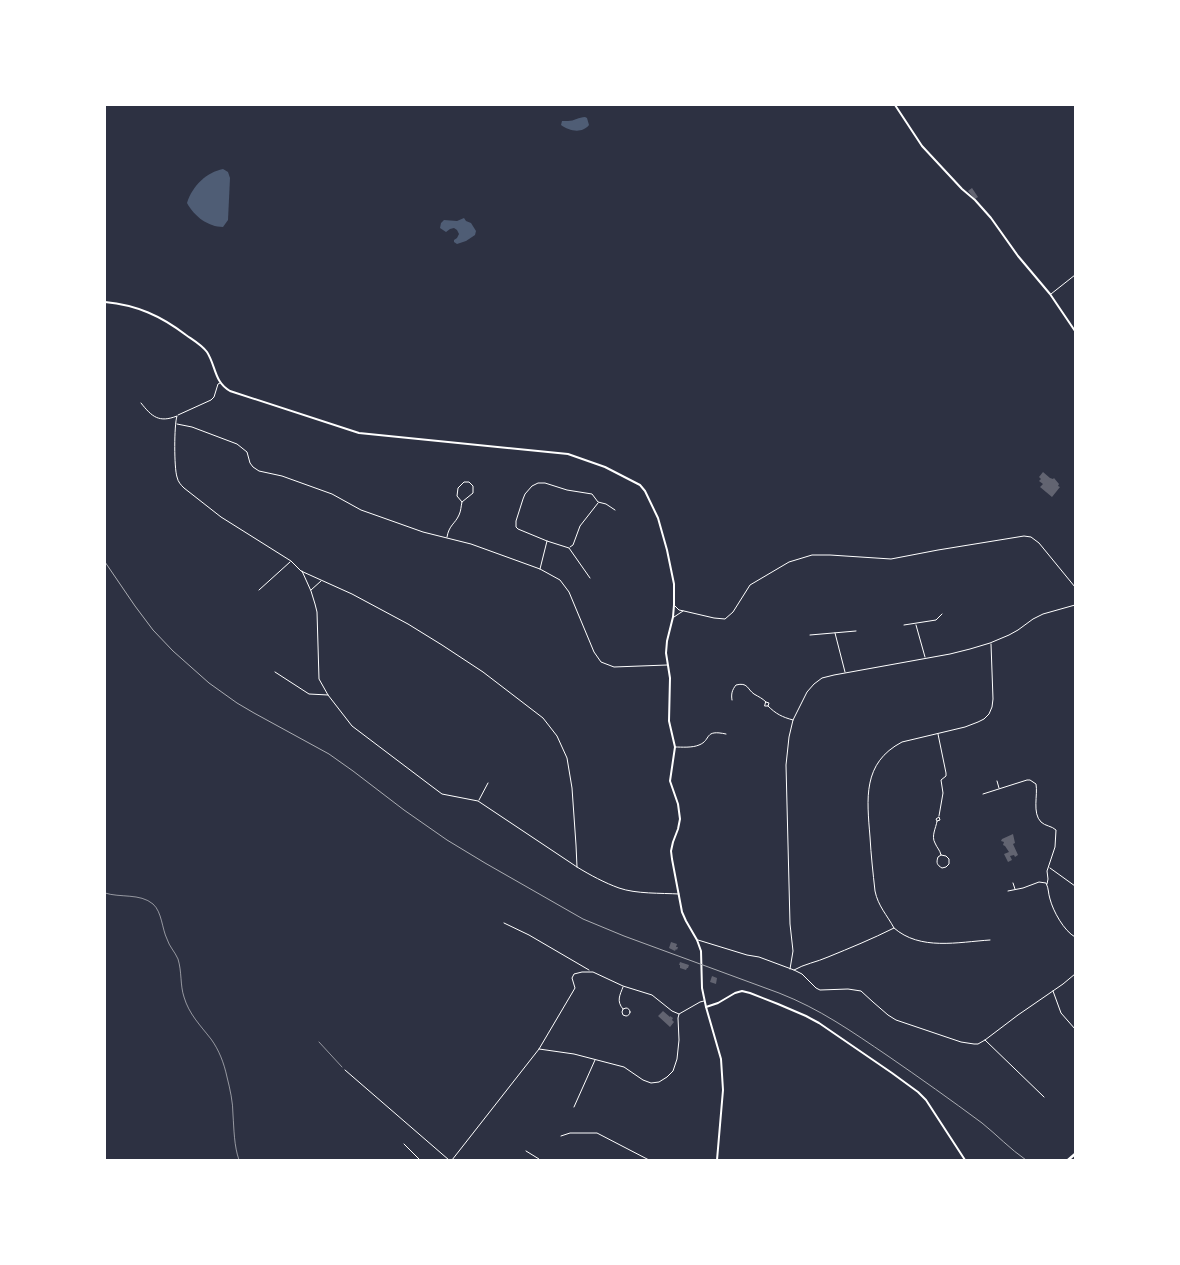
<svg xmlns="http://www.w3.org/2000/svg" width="1180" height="1265" font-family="'Space Grotesk',sans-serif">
<rect width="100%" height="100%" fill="#2d3142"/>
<g fill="#4f5d75">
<path d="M585,117L587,118L589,125C582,134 569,131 561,125L562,121C564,121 566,121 568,121C574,121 579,117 585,117Z"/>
<path d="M223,169L228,172L230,178L228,220L223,227C208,227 194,216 187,203C192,186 207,172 223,169Z"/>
<path d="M464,218L466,221L471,223L476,231L475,235L466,241L457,244L454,242V240L457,238L459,234L457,230L454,228L450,229L446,232L440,228L441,223L444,220L457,221Z"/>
</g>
<g fill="#626471">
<path d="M972,188L978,197L975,199L968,191Z"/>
<path d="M1043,472L1050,478L1053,479L1054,478L1059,484L1058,486L1060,487L1052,497L1040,487L1043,484L1039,481L1041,479L1039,477Z"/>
<path d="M1013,834L1015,843L1013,844L1018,855L1015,857L1014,855L1010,856L1012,860L1008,862L1004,854L1009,852L1005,846L1003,845L1004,842L1001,841L1002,839Z"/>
<path d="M671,942L677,944L676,947H678L677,950L676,949L675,951L669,948Z"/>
<path d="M680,962L689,965L688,968H687L686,970L680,968V965H679Z"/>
<path d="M712,976L717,978L716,984L710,982Z"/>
<path d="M663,1011L670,1017V1016L673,1018L672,1020L674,1022L670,1027L658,1016Z"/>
</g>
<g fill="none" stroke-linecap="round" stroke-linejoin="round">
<g stroke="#fff" stroke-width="0.5">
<path d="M105,893C120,898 140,893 153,904C162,912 162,929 167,939C169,946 175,952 178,959C182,972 180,985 184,997C189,1014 200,1025 211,1039C219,1050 224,1063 227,1077C230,1089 233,1102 233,1115C234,1129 234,1146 239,1160"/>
<path d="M319,1042L342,1067"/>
</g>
<g stroke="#fff" stroke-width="1">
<path d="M1051,294L1075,275"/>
<path d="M141,403C152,417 159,423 177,416C174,425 174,468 177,477C178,482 181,485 184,488L221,517L291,561L301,571L352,594L408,624L442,645L483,672L543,718L557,736L567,758L572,788L576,845L577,867"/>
<path d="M178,415L211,400L214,397L218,384L220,383"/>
<path d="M177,424L192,427L237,444L247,452L250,463L253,467L259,471L282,476L332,494L361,510L378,516L423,532L471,544L540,569L560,580L569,592L594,652L601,662L614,667L667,665"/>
<path d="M447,537C449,525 455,524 459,515C461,511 461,506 462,502L457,496L458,488L464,482H469L473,486V493L462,502"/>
<path d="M570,547L573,545L580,526L598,503"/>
<path d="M540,569L547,541"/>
<path d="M302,571L311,591L315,604L317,612L319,679L328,695L352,726L430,785L442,794L478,801L577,867C590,875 605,883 619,888C636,894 661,893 679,894"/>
<path d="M590,578L569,548L547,541L518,529L516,527V521L523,499L525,494L532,486L538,483H545L567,490L592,494L598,502L606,504L615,510"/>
<path d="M259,590L290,562"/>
<path d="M311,590L321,581"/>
<path d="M675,606L679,610L684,611L714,618L725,619L733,612L750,585L789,562L812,555H830L891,559L938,550L1024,536L1031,537L1039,543L1075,587"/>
<path d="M674,617L683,611"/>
<path d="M904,625L936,620L942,614"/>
<path d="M916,625L925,657"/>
<path d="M835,633L845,672"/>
<path d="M810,635L856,631"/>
<path d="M275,672L309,694L328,695"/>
<path d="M732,700C731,694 732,690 736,685C748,682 747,689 754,694C759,697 762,698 766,702"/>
<path d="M766,702L769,703L768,706H765Z"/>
<path d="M768,706C776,714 782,717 793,720"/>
<path d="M938,734L946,773V776L941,780L943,793L939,816"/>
<path d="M675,747C682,747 692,748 699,745C712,740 703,729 726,734"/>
<path d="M997,781L999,788"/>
<path d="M983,794L1027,780H1030L1036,784C1038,795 1032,813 1041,822C1045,826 1052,826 1056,830L1055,847L1047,871L1048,879L1047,884"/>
<path d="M479,800L488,783"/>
<path d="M937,821L936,819L939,817L940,820L937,821C936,828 931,836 935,843C937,848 940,850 941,855L946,856L949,859V864L946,867L942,868C937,865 936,863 938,857L941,855"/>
<path d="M1050,868L1075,886"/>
<path d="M1013,883L1015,889"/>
<path d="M1008,891L1023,888L1039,882L1046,883C1049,889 1048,893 1050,899C1053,911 1064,931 1075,937"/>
<path d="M504,923L529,935L589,970"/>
<path d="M894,928C920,951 958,942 990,940"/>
<path d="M698,940L747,955L759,957L794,970L802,974L816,988L820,990L848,989L861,991L873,1002L888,1015L896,1020L961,1042L974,1044H978L985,1040L1018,1015L1063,984L1075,974"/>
<path d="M790,969L793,951L790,924L786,765L789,737L793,720L807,692L814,684L822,678L834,675L950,654L970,649L990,643L1009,635L1018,630L1033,619L1043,614L1075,605"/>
<path d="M794,970C804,964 817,962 828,957C850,948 872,939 894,928C887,915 878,906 875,891C873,873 871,855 870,837C867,799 862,763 902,742L965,727L978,722L984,719L989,714L992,707L993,699L991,644"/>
<path d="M1053,991L1061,1013L1075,1029"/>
<circle cx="626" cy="1012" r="4"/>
<path d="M623,1009C616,1001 620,995 623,987"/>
<path d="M985,1040L1044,1097"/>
<path d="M539,1049L574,1054L624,1067L643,1080L651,1083L659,1082L667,1077L673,1071L677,1059L679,1040L678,1018L679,1014L700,1002L704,1001"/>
<path d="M345,1070L449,1160"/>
<path d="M574,1107L595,1060"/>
<path d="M561,1136L570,1133H597L649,1160"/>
<path d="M404,1144L420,1160"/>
<path d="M526,1151L539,1159L538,1160"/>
<path d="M452,1160L539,1049L575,988L572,978L574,974L582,972H593L623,986L652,995L672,1011L679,1014"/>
</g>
<g stroke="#fff" stroke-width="2">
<path d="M895,105L922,146L962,189L975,200L991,218L1018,256L1050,294L1075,331"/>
<path d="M706,1007L721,1059L723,1090L717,1160"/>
</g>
<path stroke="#fff" stroke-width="2" d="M105,302C137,305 161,316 186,335C193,340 202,345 207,352C216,366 214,382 230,391L359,433L568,454L605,467L640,485L645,491L658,518L667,550L674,584V605L673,617L667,641L666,653L670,678L669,721L675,747L670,781L678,804L680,819L678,829L673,842L671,851L672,859L682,912L686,921L697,940L701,951L702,988L706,1007L718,1003L735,993L742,991L750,993L778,1004L806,1016L819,1023L892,1073L918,1092L926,1100L965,1160"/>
<path stroke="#fff" stroke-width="2.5" d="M1068,1160L1075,1154"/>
<path stroke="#abadb3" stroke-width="1" d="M105,562L135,606L153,630L173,651L209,683L237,703L254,713L329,754L353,771L404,810L447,840L485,863L583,919L624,936L779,993C820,1009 851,1031 888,1056C920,1078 951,1100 982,1123C997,1135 1010,1149 1026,1160"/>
</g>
<rect width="1180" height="1265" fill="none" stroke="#ffffff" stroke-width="212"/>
</svg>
